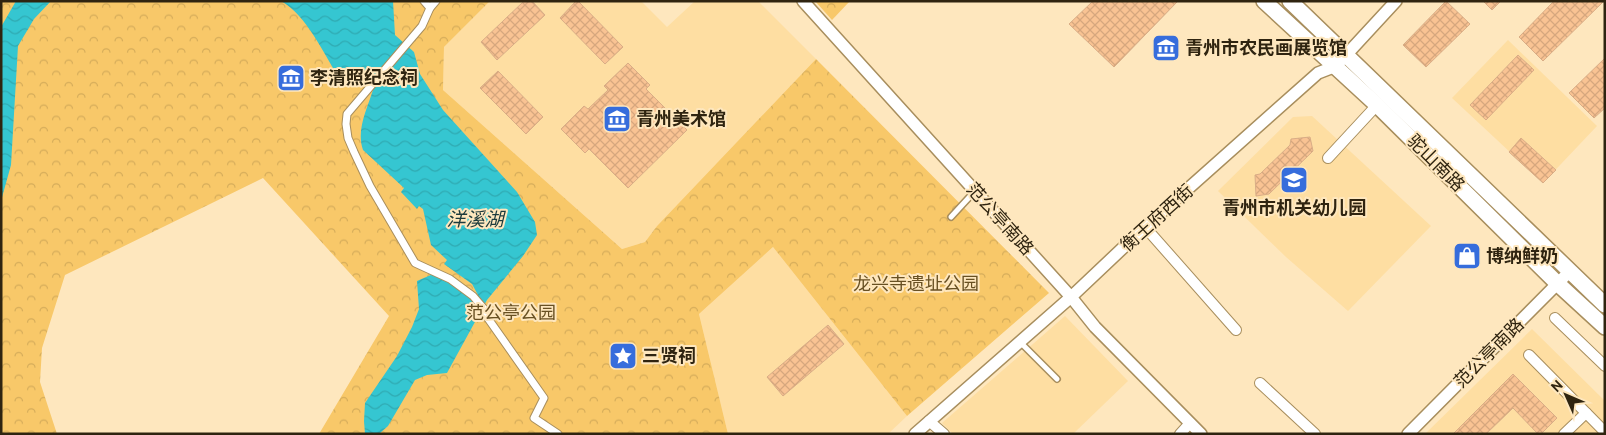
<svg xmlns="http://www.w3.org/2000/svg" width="1606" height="435" font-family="Overpass,'Noto Sans SC',sans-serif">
<defs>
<pattern id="park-crowns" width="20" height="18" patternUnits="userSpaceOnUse" patternTransform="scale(1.25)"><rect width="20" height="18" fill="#f8c869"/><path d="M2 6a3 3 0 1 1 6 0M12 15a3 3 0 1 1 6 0" fill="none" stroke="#d5ac5a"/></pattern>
<pattern id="water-waves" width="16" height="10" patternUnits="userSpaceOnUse" patternTransform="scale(1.25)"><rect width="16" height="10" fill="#35c6d1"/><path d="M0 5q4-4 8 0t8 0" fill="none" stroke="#2faab2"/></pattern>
<pattern id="building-cross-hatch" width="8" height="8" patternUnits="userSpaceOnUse" patternTransform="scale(1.25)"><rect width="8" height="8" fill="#f9c393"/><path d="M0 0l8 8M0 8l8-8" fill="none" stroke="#d6a77e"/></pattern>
</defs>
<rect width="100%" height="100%" fill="#fee7be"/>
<g fill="#fedea2">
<path d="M490,1H641L667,27L695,1H758L816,59L657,226L645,242L622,249L443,90L444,47Z"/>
<path d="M1508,40L1597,126L1543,183L1452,98Z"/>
<path d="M1312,116L1431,226L1348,311L1286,257L1218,191L1293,117Z"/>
<path d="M773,247L907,416L888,434H728L699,314Z"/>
<path d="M1065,316L1128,381L1073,434H953L942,423Z"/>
<path d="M1532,329L1605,401V434H1425Z"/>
</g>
<g fill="url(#park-crowns)">
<path d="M1,1H490L444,47L443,90L622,249L645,242L657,226L816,59L1049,293L907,416L773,247L699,314L728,434H319L389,316L263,178L65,275L42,348L40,382L57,434H1Z"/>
<path d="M815,1H850L832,20Z"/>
</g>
<g fill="url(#water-waves)">
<path d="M16,1H51L34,19L18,46L11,165L1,201V27Z"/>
<path d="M281,1H393L395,35L414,52L420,74L443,110L517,192L535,222L537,235L523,256L487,300L447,373L427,375L415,380L388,426L379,434H365L364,421L365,403L397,356L412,327L419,309L417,281L433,274L451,282L473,301L478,295L472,284L444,264L447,260L431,245L423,209L419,206L417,209L401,192L404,188L363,150C356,130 367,109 373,90L367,83L338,76C322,51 307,16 281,1Z"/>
</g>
<g fill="url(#building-cross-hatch)" stroke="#d9ad86">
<path d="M524,1H532L545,15L497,60L481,42Z"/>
<path d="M576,1H578L623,47L605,64L560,18Z"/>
<path d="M1093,1H1176L1177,2L1114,67L1069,24Z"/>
<path d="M1446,1L1470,24L1426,67L1403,45Z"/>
<path d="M1483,1H1501L1492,10Z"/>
<path d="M1554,1H1604L1543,61L1519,37Z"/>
<path d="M1518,55L1534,70L1486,120L1470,105Z"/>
<path d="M1605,58V108L1594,118L1569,93Z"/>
<path d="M628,63L650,85L646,89L687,130L628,188L589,149L585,153L561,129L584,106L588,109L608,90L604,86Z"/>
<path d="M498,71L543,117L526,134L480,88Z"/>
<path d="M1310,137L1313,151L1269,194L1256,196L1255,175L1260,174L1290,145L1291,139Z"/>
<path d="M1521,138L1556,170L1543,183L1509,152Z"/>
<path d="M828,325L844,344L783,396L767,377Z"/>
<path d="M1513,374L1557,418L1541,434H1538L1513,408L1486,434H1453Z"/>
</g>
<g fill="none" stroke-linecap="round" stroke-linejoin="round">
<defs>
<g id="service">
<path d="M951,217L975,191"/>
<path d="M1020,342L1057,379"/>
</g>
<g id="pedestrian">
<path d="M424,1L430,8L422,26L347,114L346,124L348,138L354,152L370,186L415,263L450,279L473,296L485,310L487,317L544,398L534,418L558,434"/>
<path d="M430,8L436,1"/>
</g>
<g id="minor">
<path d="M1328,158L1377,105"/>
<path d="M1145,227L1236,330"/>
<path d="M1555,318L1605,366"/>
<path d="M1529,355L1605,432"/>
<path d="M1260,383L1315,434"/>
<path d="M929,421L944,434"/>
<path d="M1180,434L1190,423"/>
<path d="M1564,434L1586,413"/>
</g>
<g id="tertiary">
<path d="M803,1L1071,297L1095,327L1201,434"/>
<path d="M915,434L1071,297L1145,227L1318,73L1336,66L1396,1"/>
<path d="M1408,434L1570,271"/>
</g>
<g id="primary">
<path d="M1264,1L1377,105L1557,283L1605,327"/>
<path d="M1290,1L1605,305"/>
</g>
</defs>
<use href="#service" stroke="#a88e5d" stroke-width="8"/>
<use href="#pedestrian" stroke="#a88e5d" stroke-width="9"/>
<use href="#minor" stroke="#a88e5d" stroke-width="12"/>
<use href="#tertiary" stroke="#a88e5d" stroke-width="14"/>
<use href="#primary" stroke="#a88e5d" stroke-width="18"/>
<use href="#service" stroke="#fff" stroke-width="5"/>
<use href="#pedestrian" stroke="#fff" stroke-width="7"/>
<use href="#minor" stroke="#fff" stroke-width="10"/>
<use href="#tertiary" stroke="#fff" stroke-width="11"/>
<use href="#primary" stroke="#fff" stroke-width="15"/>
</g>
<defs>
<symbol id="museum-square" viewBox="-11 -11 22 22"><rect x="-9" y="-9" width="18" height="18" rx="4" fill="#366ddc" stroke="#fee7be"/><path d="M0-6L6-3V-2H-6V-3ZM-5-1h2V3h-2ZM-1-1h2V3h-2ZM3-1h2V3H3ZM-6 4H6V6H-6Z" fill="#fff"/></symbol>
<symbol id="school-square" viewBox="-11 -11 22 22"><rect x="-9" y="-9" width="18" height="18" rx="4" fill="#366ddc" stroke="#fee7be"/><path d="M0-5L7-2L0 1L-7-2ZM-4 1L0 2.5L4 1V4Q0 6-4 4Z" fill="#fff"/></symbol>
<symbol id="shop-square" viewBox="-11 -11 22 22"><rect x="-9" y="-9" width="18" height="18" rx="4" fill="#366ddc" stroke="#fee7be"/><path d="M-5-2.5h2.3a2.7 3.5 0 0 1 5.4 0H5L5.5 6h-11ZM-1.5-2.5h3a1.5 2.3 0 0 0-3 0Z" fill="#fff"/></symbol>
<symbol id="sight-square" viewBox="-11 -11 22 22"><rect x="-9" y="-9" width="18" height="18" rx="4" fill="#366ddc" stroke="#fee7be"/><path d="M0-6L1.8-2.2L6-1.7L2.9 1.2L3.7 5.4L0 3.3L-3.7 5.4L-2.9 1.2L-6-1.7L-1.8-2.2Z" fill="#fff"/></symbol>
</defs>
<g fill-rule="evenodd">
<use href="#museum-square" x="1150" y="32" width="32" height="32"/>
<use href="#museum-square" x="275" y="62" width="32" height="32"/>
<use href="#museum-square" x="601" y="103" width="32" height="32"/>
<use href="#school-square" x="1278" y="164" width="32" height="32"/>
<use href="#shop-square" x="1451" y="240" width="32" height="32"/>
<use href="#sight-square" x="607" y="340" width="32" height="32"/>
</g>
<g text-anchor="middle" stroke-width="4" stroke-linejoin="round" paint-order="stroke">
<g font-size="18" font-weight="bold" fill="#2f2410" stroke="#fee7be" text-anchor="start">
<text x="1185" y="54">青州市农民画展览馆</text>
<text x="310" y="84">李清照纪念祠</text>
<text x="636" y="125">青州美术馆</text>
<text x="1294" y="214" text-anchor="middle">青州市机关幼儿园</text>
<text x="1486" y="262">博纳鲜奶</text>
<text x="642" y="362">三贤祠</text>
</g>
<g font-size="18" fill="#2f2410" stroke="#fee7be">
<text transform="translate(1436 163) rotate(45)" y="6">驼山南路</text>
<text transform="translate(1157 218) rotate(-42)" y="6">衡王府西街</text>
<text transform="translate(1000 219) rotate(48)" y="6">范公亭南路</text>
<text transform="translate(1489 353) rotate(-45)" y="6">范公亭南路</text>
</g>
<g font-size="18" fill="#685022" stroke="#fee7be">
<text x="916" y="290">龙兴寺遗址公园</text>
<text x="511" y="319">范公亭公园</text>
</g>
<g font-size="19" font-style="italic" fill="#1c3a3c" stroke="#fee7be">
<text x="475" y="226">洋溪湖</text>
</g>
</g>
<rect width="1606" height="435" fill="none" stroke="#2f2410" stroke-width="5"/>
<g transform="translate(1566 395) rotate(315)" stroke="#fee7be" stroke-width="4" paint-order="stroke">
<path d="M0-4L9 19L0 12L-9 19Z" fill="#2f2410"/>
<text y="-8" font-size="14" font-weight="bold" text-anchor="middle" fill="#2f2410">N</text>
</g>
</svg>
